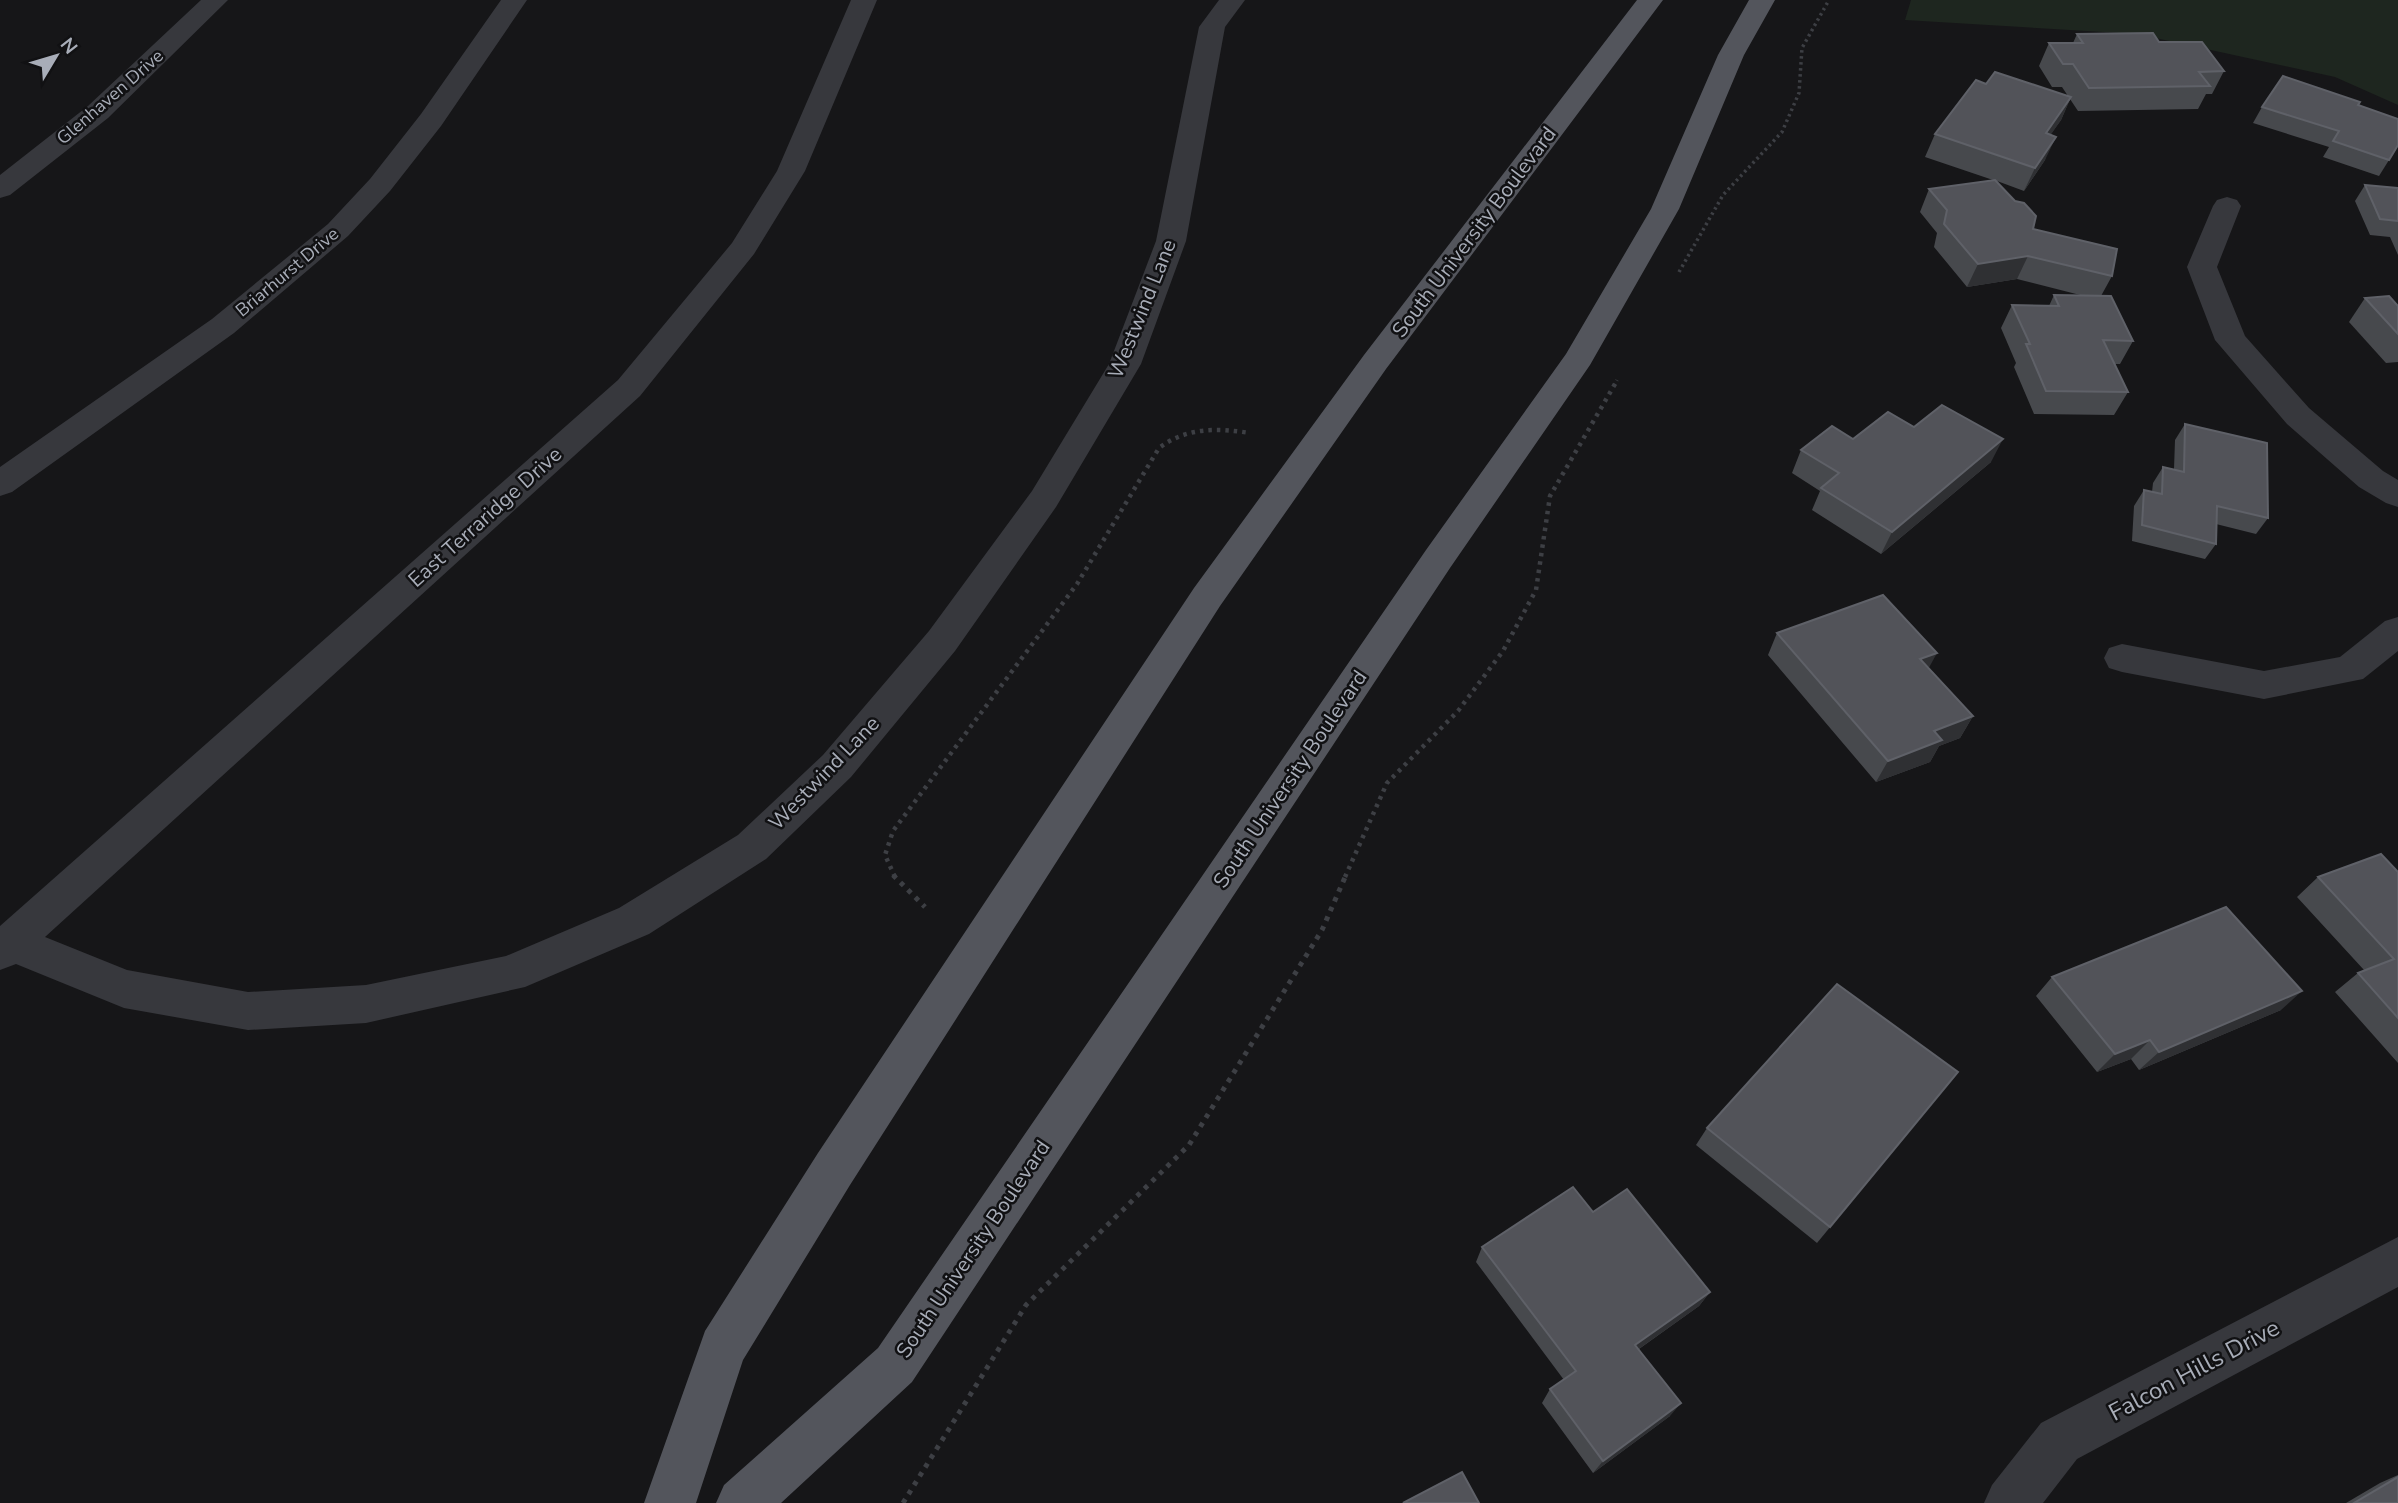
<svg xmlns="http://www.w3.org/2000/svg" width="2398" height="1503" font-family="'Nunito Sans',sans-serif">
<rect width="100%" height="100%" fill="#161618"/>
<path fill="#1e261f" d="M1911,0H2398V105L2335,77L2137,34L1905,20Z"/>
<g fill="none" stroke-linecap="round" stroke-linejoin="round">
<g stroke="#3d3f44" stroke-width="3.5" stroke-dasharray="2.5 3.5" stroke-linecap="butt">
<path d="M1679,272L1723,195L1782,132L1799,93L1802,48L1829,0"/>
<path d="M1614,386L1617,380"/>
</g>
<g stroke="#3d3f44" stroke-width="4.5" stroke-dasharray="3.5 5" stroke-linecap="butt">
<path d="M895,877L885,855L893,831L1077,584L1159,448C1187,427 1217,428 1250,433"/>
<path d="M1345,877L1387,783L1458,711L1503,651L1536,590L1550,496L1615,384"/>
</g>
<g stroke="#3d3f44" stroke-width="5" stroke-dasharray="4.5 6" stroke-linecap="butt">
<path d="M893,875L925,907"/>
<path d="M903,1503L1026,1305L1189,1145L1322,930L1346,875"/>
</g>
<g fill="#37383d" fill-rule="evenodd">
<path d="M201,0H228L108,118L10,195L0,198V175L88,106Z"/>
<path d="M501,0H527L441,126L390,191L348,236L234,333L12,492L0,496V467L212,319L328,224L370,179L421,114Z"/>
<path d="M851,0H877L805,171L754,254L640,396L45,937L127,970L248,992L366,985L506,956L619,908L738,835L823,755L929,631L1032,491L1109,364L1156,241L1199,27L1219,0H1245L1225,27L1186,241L1141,364L1056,507L955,651L851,777L766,859L649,934L525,987L366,1023L248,1030L124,1008L16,964L0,970V926L618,380L732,243L777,171Z"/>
<path d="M2227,197L2237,200L2241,206L2217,267L2245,336L2309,408L2383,471L2398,480V507L2386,503L2359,487L2287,424L2215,340L2187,267L2213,206L2217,200Z"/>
<path d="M2398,617V651L2363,679L2264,699L2122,672L2109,668L2104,658L2109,648L2122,644L2264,671L2340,657L2385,621Z"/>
<path d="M2398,1237V1287L2077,1459L2043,1503H1984L1992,1485L2041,1423Z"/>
</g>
<g fill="#53555c" fill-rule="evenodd">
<path d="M1637,0H1663L1386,369L1220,606L850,1185L743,1360L696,1503H644L705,1331L818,1153L1194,588L1364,355Z"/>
<path d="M1749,0H1775L1744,55L1679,209L1590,365L1450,568L912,1382L781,1503H716L724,1485L878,1348L1426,550L1566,354L1651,209L1718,55Z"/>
</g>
</g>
<g fill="#47494d">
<path d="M2077,34L2159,42L2224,71L2212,94H2206L2198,109L2078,111L2070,99L2061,120L2050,135L2045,160L2024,191L1997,181L2033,229L2112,276L2101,296L2133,341L2120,364H2114L2128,392L2114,415L2034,414L2014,367L2016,363L2001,328L2012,305L2049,306L2054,295L2084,296L2017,279L1967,287L1934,247L1937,233L1920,212L1929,189L1993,180L1925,157L1935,134L1986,84L2068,96L2062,87H2052L2039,66L2049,43H2073Z"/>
<path d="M2358,105L2389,160L2379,176L2323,157L2329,147L2253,123L2262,107Z"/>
<path d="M2365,185L2398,188V255L2390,237L2370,235L2355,201Z"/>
<path d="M2365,298L2398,306V362L2386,363L2349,322Z"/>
<path d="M2185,424L2268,518L2256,534L2216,524V544L2205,559L2132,541L2134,506L2144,490L2152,492L2153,483L2163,467L2174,469L2175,440Z"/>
<path d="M1914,427L1991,462L1881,554L1812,510L1820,491L1792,473L1801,450Z"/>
<path d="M1777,633L1929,668L1973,716L1960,738L1939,746L1930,762L1876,782L1768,655Z"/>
<path d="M2398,872V1063L2335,992L2358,973L2364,970L2297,897L2318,877Z"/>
<path d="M2052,977L2281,1010L2139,1070L2131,1059L2097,1072L2036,996Z"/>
<path d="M1958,1072L1817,1243L1696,1145L1707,1128Z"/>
<path d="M1593,1212L1710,1292L1699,1306L1639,1349L1670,1416L1593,1473L1542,1403L1550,1389L1564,1380L1476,1262L1482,1247Z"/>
<path d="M2398,1475V1503H2346L2380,1483Z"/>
</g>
<g fill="#2f3033">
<path d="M2071,97L2061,120L2036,156L2046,133Z"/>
<path d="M2056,137L2045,160L2024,191L2035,168Z"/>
<path d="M2028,256L2017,279L1967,287L1978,264Z"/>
<path d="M2003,439L1991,462L1881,554L1892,532Z"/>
<path d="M1937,653L1925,675L1920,659Z"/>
<path d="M1973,716L1960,738L1939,746L1930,762L1876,782L1888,761L1934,731Z"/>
<path d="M2302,991L2281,1010L2139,1070L2159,1052Z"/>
<path d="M2150,1040L2131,1059L2097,1072L2115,1054Z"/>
<path d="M1710,1292L1699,1306L1626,1358L1635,1345Z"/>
<path d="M1681,1403L1670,1416L1593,1473L1603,1461Z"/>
</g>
<g fill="#525359" stroke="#5f6168" stroke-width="2">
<path d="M2153,33L2159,42H2202L2224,71L2199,72L2210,86L2089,88L2073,64H2063L2049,43H2083L2077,34Z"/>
<path d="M1995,72L2071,97L2046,133L2056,137L2035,168L1935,134L1976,80L1986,84Z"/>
<path d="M2283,76L2360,102L2358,105L2398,119V145L2389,160L2333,141L2339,131L2262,107Z"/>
<path d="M1995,180L2015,201L2024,203L2036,216L2033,229L2117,249L2112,276L2028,256L1978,264L1944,224L1947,210L1929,189Z"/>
<path d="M2365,185L2398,188V221L2380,219Z"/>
<path d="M2054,295L2111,296L2133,341L2103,340L2128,392L2046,391L2026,344H2030L2012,305L2059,306Z"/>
<path d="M2389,296L2398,306V334L2365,298Z"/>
<path d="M1942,405L2003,439L1892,532L1821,488L1839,473L1801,450L1832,426L1853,439L1888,412L1914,427Z"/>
<path d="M2185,424L2267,443L2268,518L2217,506L2216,544L2142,525L2144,490L2162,494L2163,467L2184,472Z"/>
<path d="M1883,595L1937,653L1920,659L1973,716L1934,731L1942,740L1888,761L1777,633Z"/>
<path d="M2381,854L2398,872V1018L2358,973L2394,959L2318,877Z"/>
<path d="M2226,907L2302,991L2159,1052L2150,1040L2115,1054L2052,977Z"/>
<path d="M1837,984L1958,1072L1830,1227L1707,1128Z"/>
<path d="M1573,1187L1593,1212L1627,1189L1710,1292L1635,1345L1681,1403L1603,1461L1550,1389L1576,1371L1482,1247Z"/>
<path d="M1462,1472L1479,1503H1403Z"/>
<path d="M2398,1477V1503H2354Z"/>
</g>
<g text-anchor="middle" stroke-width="5" stroke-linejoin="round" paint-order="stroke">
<g font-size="18" fill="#a8adb8" stroke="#111113">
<text transform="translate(110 97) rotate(-41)" y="6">Glenhaven Drive</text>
<text transform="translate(287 272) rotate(-40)" y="6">Briarhurst Drive</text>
</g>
<g font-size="21" fill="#a8adb8" stroke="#111113">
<text transform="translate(1474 232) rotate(-53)" y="7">South University Boulevard</text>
<text transform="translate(1142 309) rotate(-68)" y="7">Westwind Lane</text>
<text transform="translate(485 517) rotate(-42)" y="7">East Terraridge Drive</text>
<text transform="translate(824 773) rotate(-46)" y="7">Westwind Lane</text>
<text transform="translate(1290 779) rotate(-56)" y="7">South University Boulevard</text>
<text transform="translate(973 1249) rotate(-56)" y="7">South University Boulevard</text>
</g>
<g font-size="24" fill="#a8adb8" stroke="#111113">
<text transform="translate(2194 1370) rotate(-28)" y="8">Falcon Hills Drive</text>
</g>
</g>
<g transform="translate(56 56) rotate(52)" stroke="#111113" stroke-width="5" paint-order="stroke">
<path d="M0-5L12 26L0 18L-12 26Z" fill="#a8adb8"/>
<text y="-10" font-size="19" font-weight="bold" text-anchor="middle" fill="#a8adb8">N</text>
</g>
</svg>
